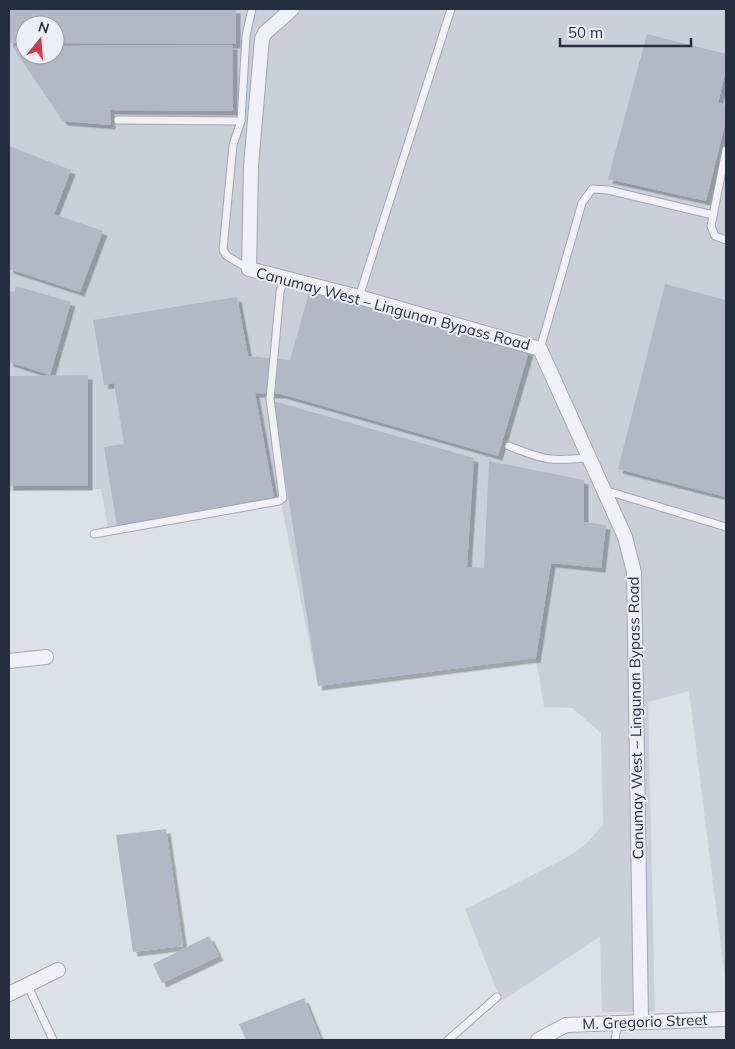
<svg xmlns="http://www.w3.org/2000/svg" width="735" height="1049" font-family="Mulish,sans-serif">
<defs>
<filter id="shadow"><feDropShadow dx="4.5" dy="4.5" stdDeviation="0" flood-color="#0004"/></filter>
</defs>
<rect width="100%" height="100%" fill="#dce0e7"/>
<path fill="#cacfda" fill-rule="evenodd" d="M9,9H726V987L689,691L648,702L655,1012H602L600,937L501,1001L465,909L568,857L586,844L603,825L601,733L572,708L544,707L536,658L318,686L281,502L109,535L101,489L9,491ZM25,25H55V55H25Z"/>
<g fill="#b3b9c4" filter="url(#shadow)">
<path d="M9,9H236V44L55,43V25H25V43H9Z"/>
<path d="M647,34L726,54V69L718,103L726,105V120L706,201L608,179Z"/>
<path d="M233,45V111L110,110L111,125L63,121L12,46H25V55H55V46Z"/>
<path d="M9,146L71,170L54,214L103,231L80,292L9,269Z"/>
<path d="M665,284L726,300V497L618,469Z"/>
<path d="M16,286L71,302L50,375L9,362V291L14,292Z"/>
<path d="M310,289L529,351L498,456L281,394L255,393L274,497L117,527L104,447L124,444L114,383L104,385L93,320L237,297L248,356L290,360Z"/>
<path d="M88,375V486H9V376Z"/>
<path d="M273,401L474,458L467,567L484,568L489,461L584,480V522L606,525L601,568L551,563L536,658L318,686Z"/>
<path d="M166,829L183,946L133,952L116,835Z"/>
<path d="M209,936L219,956L162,983L153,964Z"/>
<path d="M304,998L321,1040H246L239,1024Z"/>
</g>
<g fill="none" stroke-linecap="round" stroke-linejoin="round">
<defs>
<g id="lane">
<path d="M118,120L241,121"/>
<path d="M726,150L711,226L715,236L726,240"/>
<path d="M249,269L227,256L223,250L233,145L241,121L246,36L252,9"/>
<path d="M359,297L451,9"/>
<path d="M540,349L582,203L592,189L608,190L713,215"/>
<path d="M509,446C546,461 550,461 589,458"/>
<path d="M604,490L726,527"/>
<path d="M94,534L279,501L283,498L270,399L280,292L284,278"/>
<path d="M28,986L53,1040"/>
<path d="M448,1040L497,997"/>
<path d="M615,1040L618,1022"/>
</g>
<g id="street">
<path d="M292,9L265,33L262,39L251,166L249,269L359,297L540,349L625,537L634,572L641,1020"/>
<path d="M9,661L46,657"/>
<path d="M9,994L58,970"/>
<path d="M538,1040L566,1025L726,1019"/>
</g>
</defs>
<use href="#lane" stroke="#a1a7b1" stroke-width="9"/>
<use href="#street" stroke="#a1a7b1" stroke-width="16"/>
<use href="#lane" stroke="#eff1f6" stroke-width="7"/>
<use href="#street" stroke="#eff1f6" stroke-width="14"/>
</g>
<g text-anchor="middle" stroke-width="4" stroke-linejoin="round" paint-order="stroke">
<g font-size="15" fill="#252e3f" stroke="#ebeff5">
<text transform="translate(393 309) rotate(15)" y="5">Canumay West – Lingunan Bypass Road</text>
<text transform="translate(636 718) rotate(-91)" y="5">Canumay West – Lingunan Bypass Road</text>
<text transform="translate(645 1022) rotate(-2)" y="5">M. Gregorio Street</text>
</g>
</g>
<rect width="735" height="1049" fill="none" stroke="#252e3f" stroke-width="20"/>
<g transform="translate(40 40) rotate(17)"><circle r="24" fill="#ebeff5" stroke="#9ca2ac"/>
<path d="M0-4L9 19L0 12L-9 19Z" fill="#d6374e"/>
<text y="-8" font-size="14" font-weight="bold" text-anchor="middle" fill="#252e3f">N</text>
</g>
<path d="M560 38v8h131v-8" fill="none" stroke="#252e3f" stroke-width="2.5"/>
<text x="568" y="38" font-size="15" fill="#252e3f" stroke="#ebeff5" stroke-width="4" paint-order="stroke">50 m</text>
</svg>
